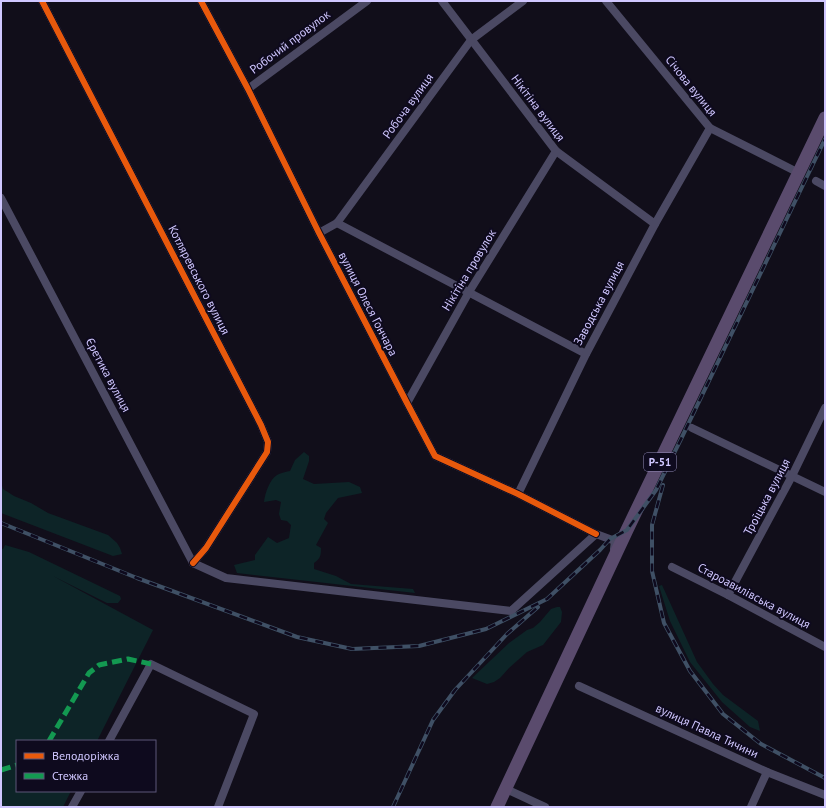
<svg xmlns="http://www.w3.org/2000/svg" width="826" height="808" font-family="'PT Sans',sans-serif">
<rect width="100%" height="100%" fill="#110e1a"/>
<g fill="#0d2427">
<path d="M304,452L309,456V461L303,479L314,484L349,482L360,487L362,493L338,498L326,513L324,519L328,523L316,545L321,548C321,556 320,559 314,563V569L336,576L351,584L413,589L415,593L237,573L234,565L255,560V555L268,537L277,543L289,538L291,525L287,521L281,520L279,514L281,502L276,500L264,502C265,494 269,480 277,475C280,473 285,472 290,471L295,460Z"/>
<path d="M1,482L3,489L14,496L31,503L48,513L108,535L117,543L120,548L122,554L113,556L1,513Z"/>
<path d="M5,545L29,552L120,596L121,599L118,603H107L53,576L153,630L97,741H17V791H71L63,807H1V549H3Z"/>
<path d="M662,585L697,662L713,684L723,695L758,721L760,731L750,727L722,702L690,662L670,621L659,586Z"/>
<path d="M557,607H560L562,612L561,622L543,645L527,652L509,668L500,678L494,682L487,684L472,678L509,643L527,630L533,628L540,622L551,609Z"/>
</g>
<g fill="none" stroke-linecap="round" stroke-linejoin="round">
<g stroke="#4b4963" stroke-width="8">
<path d="M42,1L261,425L268,442L267,452L206,548L193,563"/>
<path d="M201,1L248,89L319,233L407,403L435,456L518,494L596,534"/>
<path d="M442,1L556,151L655,224"/>
<path d="M606,1L710,128L799,173"/>
<path d="M248,89L367,1"/>
<path d="M816,181L825,186"/>
<path d="M1,198L193,563"/>
<path d="M337,223L586,354"/>
<path d="M319,233L337,223L471,40L523,1"/>
<path d="M407,403L469,292L556,151"/>
<path d="M692,428L825,492"/>
<path d="M518,494L586,354L655,224L710,128"/>
<path d="M193,563L226,578L511,611L596,534L615,541L614,549"/>
<path d="M672,567L728,595L825,647"/>
<path d="M728,595L792,476L825,408"/>
<path d="M579,686L767,772L825,795"/>
<path d="M109,741L151,664L254,714L218,807"/>
<path d="M506,789L545,807"/>
<path d="M72,807L81,791"/>
<path d="M751,807L767,772"/>
</g>
<path stroke="#5a4b6d" stroke-width="13" d="M497,807L627,530L825,118"/>
<defs>
<g id="rail">
<path d="M663,485L652,525V571L664,623L690,671L723,714L761,744L825,778"/>
<path d="M1,523L137,578L297,637L352,649L419,646L486,629L547,599L600,550L610,539L627,530L643,508L656,490L682,437L825,139"/>
<path d="M393,807L433,720L455,690L507,634L538,607"/>
</g>
</defs>
<use href="#rail" stroke="#3f5065" stroke-width="4"/>
<use href="#rail" stroke="#0e0a1e" stroke-width="2.5" stroke-dasharray="8" stroke-linecap="butt"/>
<g stroke="#139951" stroke-width="5" stroke-dasharray="10 5" stroke-linecap="butt">
<path d="M49,741L89,673L99,665L128,659L151,664"/>
<path d="M1,770L17,765"/>
</g>
<defs>
<g id="cycleway">
<path d="M42,1L261,425L268,442L267,452L206,548L193,563"/>
<path d="M201,1L248,89L319,233L407,403L435,456L518,494L596,534"/>
</g>
</defs>
<use href="#cycleway" stroke="#0e0a1e" stroke-width="8"/>
<use href="#cycleway" stroke="#e8590c" stroke-width="6"/>
</g>
<g text-anchor="middle" stroke-width="4" stroke-linejoin="round" paint-order="stroke">
<rect fill="#0e0a1e" stroke="#968ebc" stroke-width="1" x="644" y="453" width="32" height="18" rx="3"/>
<g font-size="11" font-weight="bold" fill="#d0c7ff">
<text x="660" y="466">Р-51</text>
</g>
<g font-size="12" fill="#d0c7ff" stroke="#0e0a1e">
<text transform="translate(290 42) rotate(-37)" y="4">Робочий провулок</text>
<text transform="translate(691 86) rotate(51)" y="4">Січова вулиця</text>
<text transform="translate(408 106) rotate(-54)" y="4">Робоча вулиця</text>
<text transform="translate(538 108) rotate(53)" y="4">Нікітіна вулиця</text>
<text transform="translate(469 270) rotate(-59)" y="4">Нікітіна провулок</text>
<text transform="translate(199 280) rotate(63)" y="4">Котляревського вулиця</text>
<text transform="translate(599 303) rotate(-62)" y="4">Заводська вулиця</text>
<text transform="translate(368 304) rotate(63)" y="4">вулиця Олеся Гончара</text>
<text transform="translate(108 375) rotate(62)" y="4">Єретика вулиця</text>
<text transform="translate(767 497) rotate(-62)" y="4">Троїцька вулиця</text>
<text transform="translate(754 596) rotate(28)" y="4">Староавилівська вулиця</text>
<text transform="translate(707 731) rotate(25)" y="4">вулиця Павла Тичини</text>
</g>
</g>
<rect width="826" height="808" fill="none" stroke="#d0c7ff" stroke-width="4"/>
<rect x="16" y="740" width="140" height="52" fill="#0e0a1e" stroke="#5c5678"/>
<rect x="24" y="753" width="20" height="6" fill="#e8590c" stroke="#5c5678"/>
<text x="52" y="760" font-size="12" fill="#d0c7ff">Велодоріжка</text>
<rect x="24" y="773" width="20" height="6" fill="#139951" stroke="#5c5678"/>
<text x="52" y="780" font-size="12" fill="#d0c7ff">Стежка</text>
</svg>
